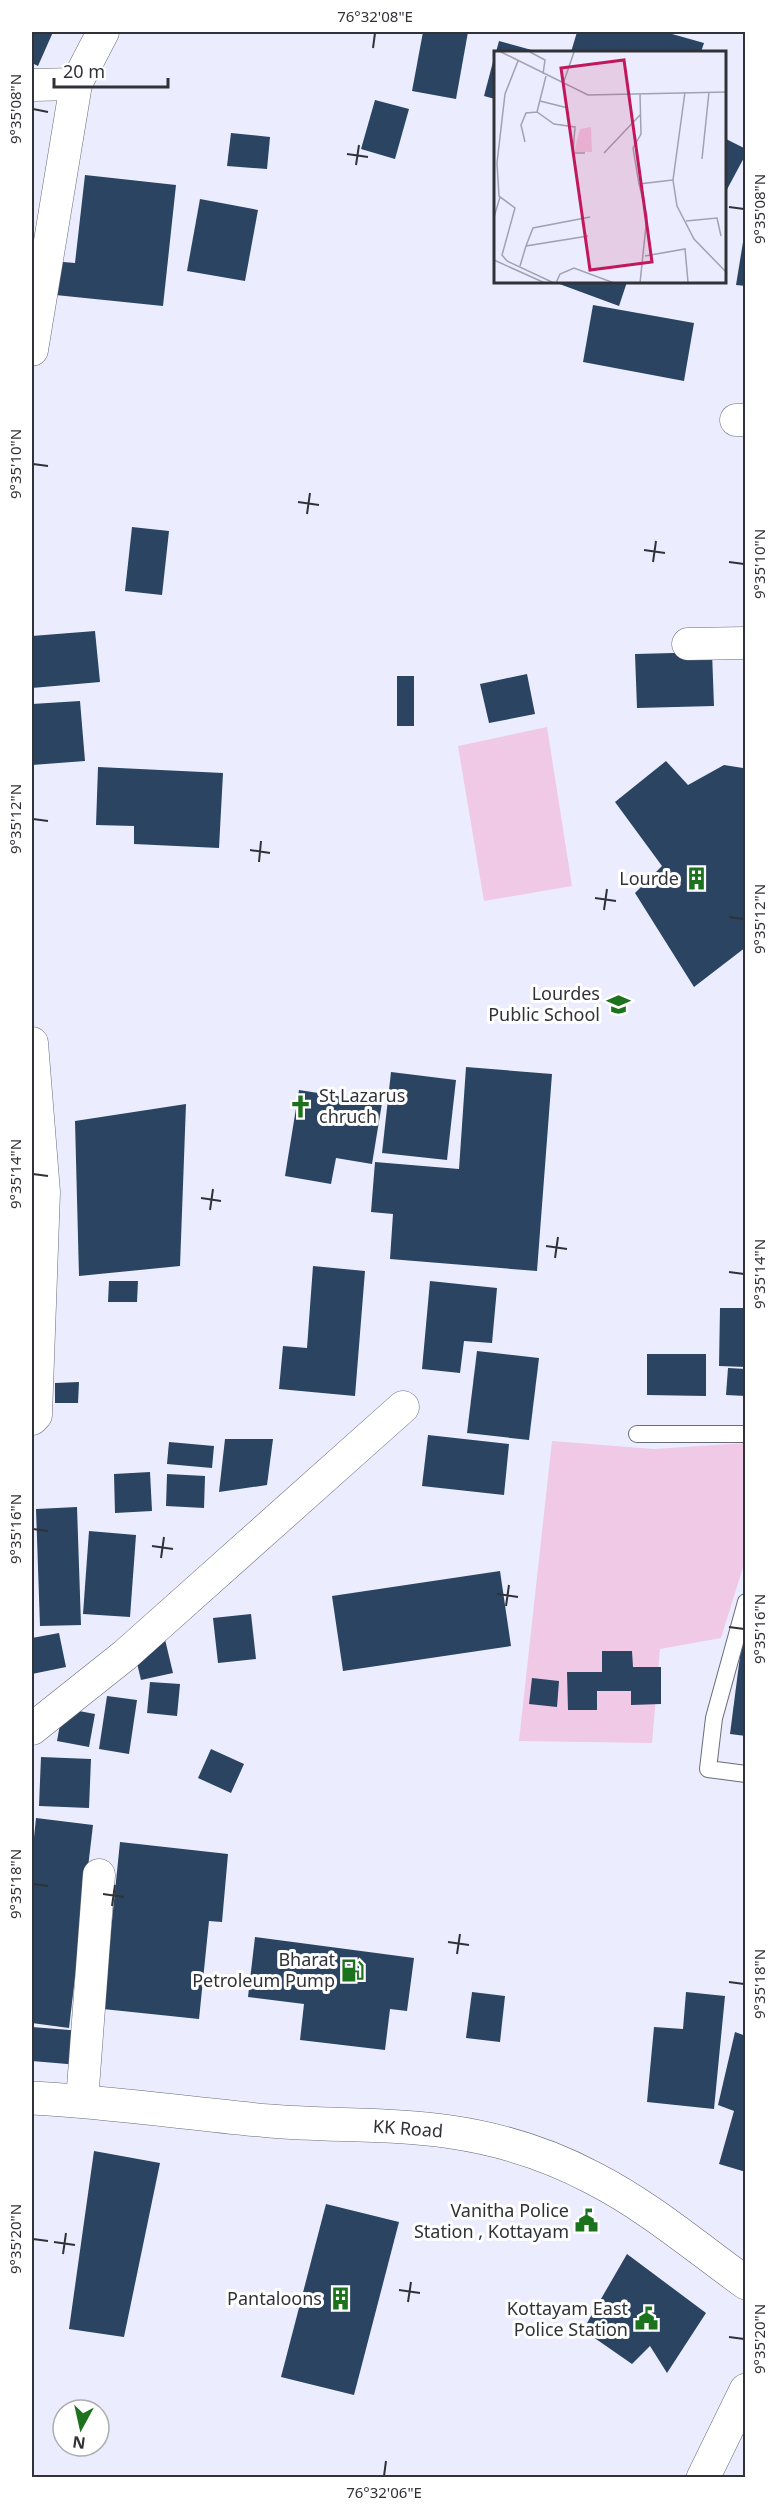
<svg xmlns="http://www.w3.org/2000/svg" width="777" height="2509" font-family="'Noto Sans',sans-serif">
<rect width="100%" height="100%" fill="#ebedfe"/>
<g fill="#efc9e6">
<path d="M547,727L572,886L484,901L458,746Z"/>
<path d="M552,1441L654,1449L745,1443V1561L721,1638L660,1649L652,1743L519,1741Z"/>
</g>
<g fill="#2a4461">
<path d="M32,32H53L38,66L32,63Z"/>
<path d="M423,32H468L456,99L412,91Z"/>
<path d="M577,32H665L704,43L701,52H571Z"/>
<path d="M499,41L539,52H496Z"/>
<path d="M494,58H495V99L484,96Z"/>
<path d="M375,100L409,109L395,159L361,149Z"/>
<path d="M231,133L270,137L267,169L227,166Z"/>
<path d="M724,138L746,149V154L724,195Z"/>
<path d="M85,175L176,185L163,306L36,293L40,260L75,263Z"/>
<path d="M200,199L258,210L245,281L187,271Z"/>
<path d="M744,236H746V286L736,285Z"/>
<path d="M554,282H627L619,306Z"/>
<path d="M593,305L694,323L684,381L583,362Z"/>
<path d="M132,527L169,531L162,595L125,591Z"/>
<path d="M95,631L100,682L32,688V636Z"/>
<path d="M712,652L714,706L637,708L635,654Z"/>
<path d="M527,674L535,714L489,723L480,684Z"/>
<rect x="397" y="676" width="17" height="50"/>
<path d="M80,701L85,761L32,765V704Z"/>
<path d="M666,761L688,785L724,765L743,768L746,771V947L694,987L635,893L662,866L615,802Z"/>
<path d="M98,767L223,773L219,848L134,844V826L96,825Z"/>
<path d="M466,1067L552,1074L537,1271L390,1259L393,1214L371,1212L375,1162L459,1169Z"/>
<path d="M391,1072L456,1080L447,1160L382,1153Z"/>
<path d="M299,1090L382,1103L372,1164L336,1158L331,1184L285,1176Z"/>
<path d="M186,1104L180,1266L79,1276L75,1121Z"/>
<path d="M313,1266L365,1271L355,1396L279,1389L283,1346L307,1348Z"/>
<path d="M109,1281H138L137,1302H108Z"/>
<path d="M430,1281L497,1288L492,1343L464,1341L460,1373L422,1369Z"/>
<path d="M720,1308H746V1367L719,1366Z"/>
<path d="M477,1351L539,1358L529,1440L467,1433Z"/>
<path d="M647,1354H706V1396L647,1395Z"/>
<path d="M728,1368L746,1369V1396L726,1395Z"/>
<path d="M79,1382L78,1403H55V1383Z"/>
<path d="M428,1435L509,1444L504,1495L422,1486Z"/>
<path d="M225,1439H273L267,1485L219,1492Z"/>
<path d="M169,1442L214,1446L212,1468L167,1464Z"/>
<path d="M150,1472L152,1511L115,1513L114,1474Z"/>
<path d="M167,1474L205,1476L204,1508L166,1506Z"/>
<path d="M77,1507L81,1625L40,1626L36,1509Z"/>
<path d="M89,1531L136,1535L130,1617L83,1614Z"/>
<path d="M500,1571L511,1646L343,1671L332,1596Z"/>
<path d="M251,1614L256,1659L218,1663L213,1618Z"/>
<path d="M744,1625H746V1736L730,1734Z"/>
<path d="M163,1631L173,1673L141,1680L131,1638Z"/>
<path d="M59,1633L66,1667L32,1674V1638Z"/>
<path d="M602,1651H632L633,1667H661V1704L631,1705V1691H597V1710H568L567,1672H602Z"/>
<path d="M532,1678L559,1681L557,1707L529,1704Z"/>
<path d="M150,1682L180,1684L177,1716L147,1713Z"/>
<path d="M107,1696L137,1700L129,1754L99,1749Z"/>
<path d="M63,1708L95,1714L89,1747L57,1741Z"/>
<path d="M211,1749L244,1764L231,1793L198,1778Z"/>
<path d="M41,1757L91,1759L89,1808L39,1806Z"/>
<path d="M36,1818L93,1825L69,2028L32,2023V1857Z"/>
<path d="M120,1842L228,1854L222,1922L209,1921L199,2019L103,2009Z"/>
<path d="M255,1937L414,1958L407,2011L390,2009L385,2050L300,2040L304,2004L248,1997Z"/>
<path d="M472,1992L505,1996L500,2042L466,2038Z"/>
<path d="M686,1992L725,1996L714,2109L647,2102L654,2027L683,2029Z"/>
<path d="M32,2027L82,2031L79,2065L32,2061Z"/>
<path d="M735,2032L746,2036V2172L719,2164L734,2111L718,2105Z"/>
<path d="M94,2151L160,2163L124,2337L69,2329Z"/>
<path d="M326,2204L399,2222L354,2395L281,2377Z"/>
<path d="M627,2254L706,2313L667,2373L650,2346L632,2364L583,2330Z"/>
</g>
<g fill="none" stroke-linecap="round" stroke-linejoin="round">
<defs>
<g id="service">
<path d="M637,1434H746"/>
<path d="M746,1602L714,1718L708,1769L746,1774"/>
</g>
<g id="minor">
<path d="M32,85L76,84"/>
<path d="M32,350L76,84L103,32"/>
<path d="M736,420H746"/>
<path d="M688,644L746,643"/>
<path d="M32,1043L44,1192L36,1415L32,1419"/>
<path d="M32,1729L125,1655L403,1407"/>
<path d="M82,2101L99,1875"/>
</g>
<g id="trunk">
<path d="M32,2098C111,2102 191,2114 270,2121C330,2126 391,2123 451,2132C499,2139 550,2155 593,2178C648,2206 696,2247 746,2283"/>
<path d="M703,2478L746,2390"/>
</g>
</defs>
<use href="#service" stroke="#696b79" stroke-width="18"/>
<use href="#minor" stroke="#696b79" stroke-width="33"/>
<use href="#trunk" stroke="#696b79" stroke-width="34"/>
<use href="#service" stroke="#fff" stroke-width="16"/>
<use href="#minor" stroke="#fff" stroke-width="32"/>
<use href="#trunk" stroke="#fff" stroke-width="33"/>
</g>
<path fill="none" stroke="#313238" stroke-width="2" d="M373,48L375,33M33,109L48,112M347,154L368,157M356,165L359,145M729,207L744,209M33,464L48,466M298,502L319,505M307,514L310,493M644,550L665,553M653,562L656,541M729,562L744,564M33,819L48,821M250,850L270,853M259,862L261,841M595,898L616,901M604,910L607,889M729,917L744,919M33,1174L48,1176M201,1198L221,1201M210,1210L213,1189M546,1246L567,1249M555,1258L558,1237M729,1272L744,1274M33,1529L48,1531M152,1546L173,1549M161,1558L164,1537M497,1594L518,1597M506,1606L509,1585M729,1627L744,1629M33,1884L48,1886M103,1894L124,1897M112,1906L115,1885M448,1942L469,1945M457,1954L460,1934M729,1982L744,1984M33,2239L48,2241M54,2242L75,2245M63,2254L66,2233M399,2290L420,2293M408,2302L411,2282M729,2337L744,2339M384,2476L386,2461"/>
<defs>
<symbol id="building-bare" viewBox="-9 -9 18 18"><path d="M-4-6H4V6H1V3H-1V6H-4ZM-2.5-4.3h1.7v1.8h-1.7ZM.8-4.3h1.7v1.8H.8ZM-2.5-1h1.7V.8h-1.7ZM.8-1h1.7V.8H.8Z" fill="#1d721d" stroke="#fff" stroke-width="2.5" paint-order="stroke"/></symbol>
<symbol id="school-bare" viewBox="-9 -9 18 18"><path d="M0-5L7-2L0 1L-7-2ZM-4 1L0 2.5L4 1V4Q0 6-4 4Z" fill="#1d721d" stroke="#fff" stroke-width="2.5" paint-order="stroke"/></symbol>
<symbol id="church-bare" viewBox="-9 -9 18 18"><path d="M-1.2-6h2.4v3.5h3.3v2.4h-3.3V6h-2.4V-.1h-3.3v-2.4h3.3Z" fill="#1d721d" stroke="#fff" stroke-width="2.5" paint-order="stroke"/></symbol>
<symbol id="fuel-bare" viewBox="-9 -9 18 18"><path d="M-5.5-6h7V0h2V4h1.3V-2.5L3-4.5l.8-.8L6-3V5H2.5V1h-1V6h-7ZM-4.2-4.7v3.2H.2V-4.7Z" fill="#1d721d" stroke="#fff" stroke-width="2.5" paint-order="stroke"/></symbol>
<symbol id="civic-bare" viewBox="-9 -9 18 18"><path d="M-.6-6.5H3V-4.5H.6V-3L4-1V1h2V6H-6V1h2V-1L-.6-3ZM-1.2 2.5V6h2.4V2.5Z" fill="#1d721d" stroke="#fff" stroke-width="2.5" paint-order="stroke"/></symbol>
</defs>
<g fill-rule="evenodd">
<use href="#building-bare" x="680" y="862" width="33" height="33"/>
<use href="#school-bare" x="602" y="988" width="33" height="33"/>
<use href="#church-bare" x="284" y="1090" width="33" height="33"/>
<use href="#fuel-bare" x="336" y="1954" width="33" height="33"/>
<use href="#civic-bare" x="570" y="2204" width="33" height="33"/>
<use href="#building-bare" x="324" y="2282" width="33" height="33"/>
<use href="#civic-bare" x="630" y="2302" width="33" height="33"/>
</g>
<g text-anchor="middle" stroke-width="6" stroke-linejoin="round" paint-order="stroke">
<g font-size="18" fill="#313238" stroke="#fff" text-anchor="end">
<text x="679" y="885">Lourde</text>
<text x="600" y="1000">Lourdes<tspan x="600" dy="21">Public School</tspan></text>
<text x="319" y="1102" text-anchor="start">St Lazarus<tspan x="319" dy="21">chruch</tspan></text>
<text x="335" y="1966">Bharat<tspan x="335" dy="21">Petroleum Pump</tspan></text>
<text x="569" y="2217">Vanitha Police<tspan x="569" dy="21">Station , Kottayam</tspan></text>
<text x="322" y="2305">Pantaloons</text>
<text x="628" y="2315">Kottayam East<tspan x="628" dy="21">Police Station</tspan></text>
</g>
<g font-size="18" fill="#313238" stroke="#fff">
<text transform="translate(408 2129) rotate(4)" y="6">KK Road</text>
</g>
</g>
<g transform="translate(494 51)">
<rect width="232" height="232" fill="#ebedfe"/>
<path d="M97,76L98,101H80L86,78Z" fill="#efc9e6"/>
<path fill="none" stroke="#a1a2af" stroke-width="1.5" d="M7,1L94,44L233,41M36,1L51,9L49,23M24,10L11,43L3,112L5,145L21,157L8,204L13,210L60,232M69,33L80,1M191,41L179,129L183,155L200,188L233,222M46,50L74,57M43,61L52,25M31,91L27,74L32,62L43,61L60,73L81,76L79,102H91M110,102L147,63M208,108L215,41M145,133L139,97L147,83L146,43M0,166L6,146M192,170L223,167L227,185M32,195L39,177L96,166M151,205L191,198L194,231M0,209L51,232M26,215L32,195L94,185M62,232L66,223L80,217L120,232M146,232L153,165L145,133L179,129M191,232H230"/>
<path fill="#c2185b" fill-opacity="0.15" stroke="#c2185b" stroke-width="3" d="M130,9L158,211L96,219L67,17Z"/>
<rect width="232" height="232" fill="none" stroke="#313238" stroke-width="3"/>
</g>
<rect width="777" height="2509" fill="none" stroke="#ffffff" stroke-width="66"/>
<g transform="translate(81 2428) rotate(188)"><circle r="28" fill="#ffffff" stroke="#adadaf" stroke-width="1.5"/>
<path d="M0-4.5L10 22L0 15L-10 22Z" fill="#1d721d"/>
<text y="-9" font-size="16" font-weight="bold" text-anchor="middle" fill="#313238">N</text>
</g>
<path d="M54 78v9h114v-9" fill="none" stroke="#313238" stroke-width="3"/>
<text x="63" y="78" font-size="18" fill="#313238" stroke="#ffffff" stroke-width="4.5" paint-order="stroke">20 m</text>
<rect x="33" y="33" width="711" height="2443" fill="none" stroke="#313238" stroke-width="2"/>
<g font-size="15" text-anchor="middle" fill="#313238">
<text x="375" y="22">76°32'08"E</text>
<text transform="translate(16 109) rotate(-90)" y="5">9°35'08"N</text>
<text transform="translate(760 209) rotate(-90)" y="5">9°35'08"N</text>
<text transform="translate(16 464) rotate(-90)" y="5">9°35'10"N</text>
<text transform="translate(760 564) rotate(-90)" y="5">9°35'10"N</text>
<text transform="translate(16 819) rotate(-90)" y="5">9°35'12"N</text>
<text transform="translate(760 919) rotate(-90)" y="5">9°35'12"N</text>
<text transform="translate(16 1174) rotate(-90)" y="5">9°35'14"N</text>
<text transform="translate(760 1274) rotate(-90)" y="5">9°35'14"N</text>
<text transform="translate(16 1529) rotate(-90)" y="5">9°35'16"N</text>
<text transform="translate(760 1629) rotate(-90)" y="5">9°35'16"N</text>
<text transform="translate(16 1884) rotate(-90)" y="5">9°35'18"N</text>
<text transform="translate(760 1984) rotate(-90)" y="5">9°35'18"N</text>
<text transform="translate(16 2239) rotate(-90)" y="5">9°35'20"N</text>
<text transform="translate(760 2339) rotate(-90)" y="5">9°35'20"N</text>
<text x="384" y="2498">76°32'06"E</text>
</g>
</svg>
